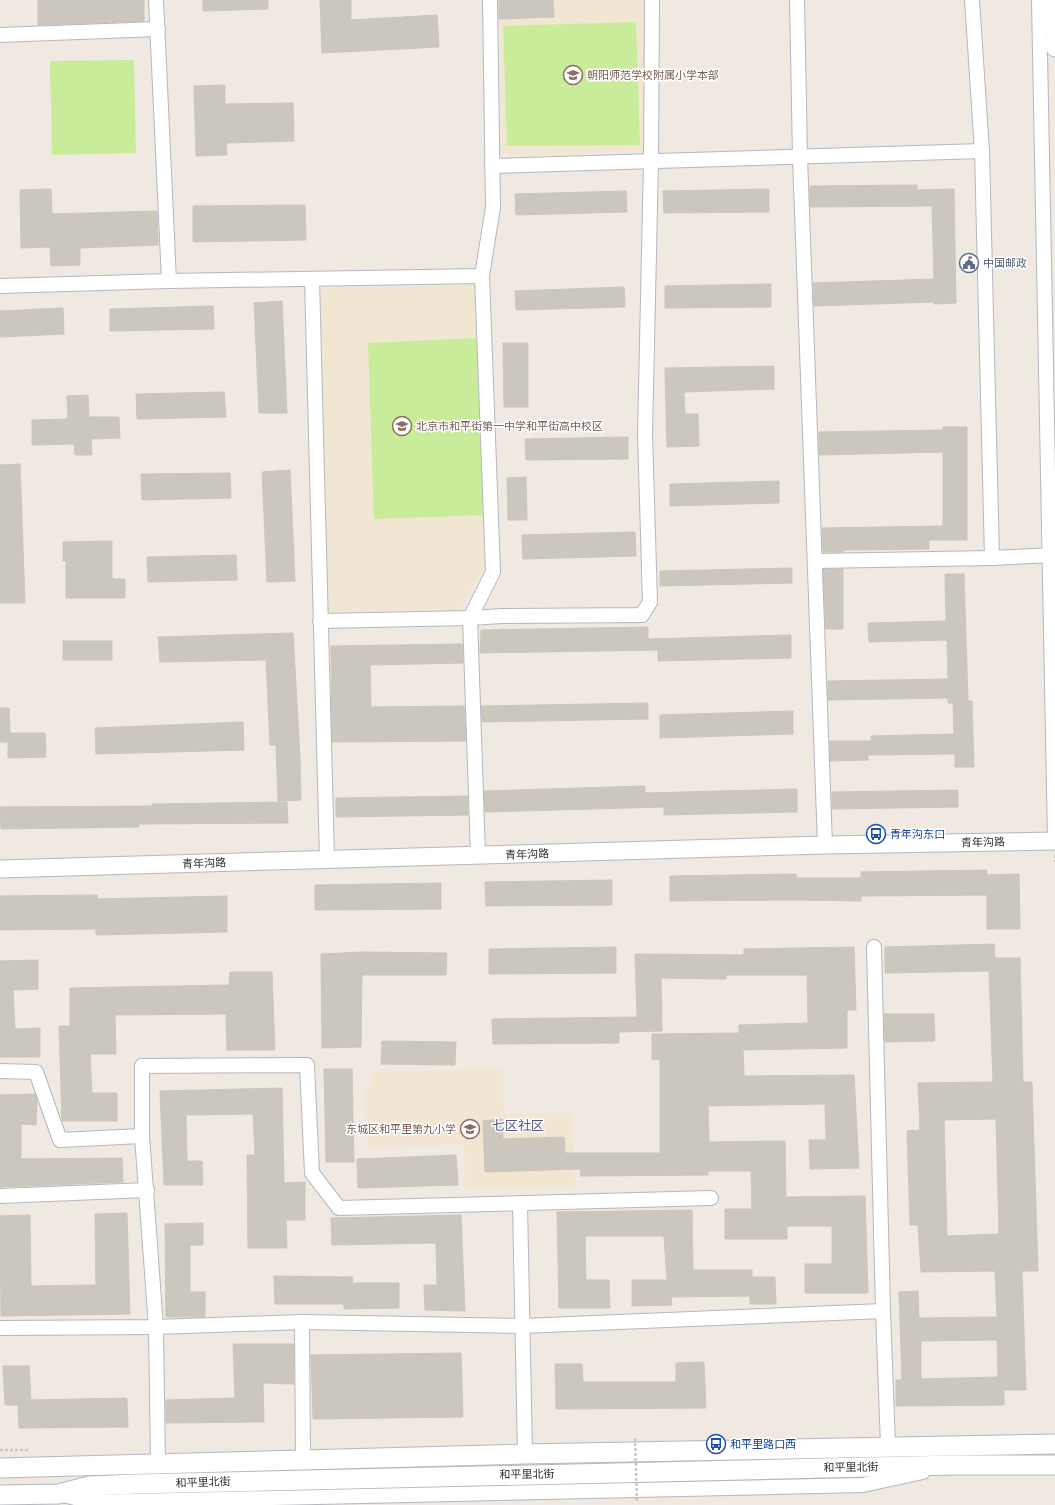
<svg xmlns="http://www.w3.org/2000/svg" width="1055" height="1505" font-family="Rubik,'Noto Sans SC',sans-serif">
<rect width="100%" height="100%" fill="#efe9e1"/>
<g fill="#f0e6d1">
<path d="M500,0H645L647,151L502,154Z"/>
<path d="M477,285L487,562L460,610L327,612L319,288Z"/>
<path d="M503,1069L504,1114L573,1113L575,1188L465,1190L464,1145L367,1147L365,1087H371V1072Z"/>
</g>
<g fill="#c9ec9a">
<path d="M636,22L640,145L507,146L503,26Z"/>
<path d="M134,60L136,153L52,155L50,61Z"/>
<path d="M479,338L485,515L374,519L368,343Z"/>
</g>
<g fill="#cbc7bf" stroke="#cbc5ba" fill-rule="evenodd">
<path d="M38,0H144V21L38,25Z"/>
<path d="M203,0H268V9L203,11Z"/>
<path d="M320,0H351V20L437,15L439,47L322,53Z"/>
<path d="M499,0H553L554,17L499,19Z"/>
<path d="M225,85V104L293,103L294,141L226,143L227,155L196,156L194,86Z"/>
<path d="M917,185V190L954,189L956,303L934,304V302L814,306L813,283L934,279L932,206L810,207V186Z"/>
<path d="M51,189L52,214L157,211L158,245L80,248V265L51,266L50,247L21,248L20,190Z"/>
<path d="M769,189V212L664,213L663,191Z"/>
<path d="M626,191L627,212L516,215L515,194Z"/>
<path d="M305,205L306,240L193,242V206Z"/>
<path d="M771,284V307L665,308V286Z"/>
<path d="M624,287L625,307L516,310L515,291Z"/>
<path d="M282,301L287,413H259L254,303Z"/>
<path d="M213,306L214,329L110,331V309Z"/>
<path d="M63,308L64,334L0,337V311Z"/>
<path d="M503,343H528V407H504Z"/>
<path d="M774,366V389L684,392L685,414H698L699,446L667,447L665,368Z"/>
<path d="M224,392L226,417L137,419L136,394Z"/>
<path d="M88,395L89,417H119L120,438L91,439L92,455H75L74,444L32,445V420L68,419L67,396Z"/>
<path d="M943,427H967V540H929V549L843,550V552H823L822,528L943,526V452L819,455V432L943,430Z"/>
<path d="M628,437V459L526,460L525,439Z"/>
<path d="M20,464L25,603H0V465Z"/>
<path d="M290,470L295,581L267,582L262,472Z"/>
<path d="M230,473L231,498L142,500L141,474Z"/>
<path d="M526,477L527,520H508L507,478Z"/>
<path d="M779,481V503L670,506V484Z"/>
<path d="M635,532L636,556L523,559L522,535Z"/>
<path d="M112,541V579H125V598H66V561H63V542Z"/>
<path d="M236,555L237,580L148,582L147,557Z"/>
<path d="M792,568V583L660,586V571Z"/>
<path d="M823,569H843V629H826Z"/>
<path d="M945,574H964L968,701H972L974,767H955V754L868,755V760L830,761V741H871V736L954,734L953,703H948V698L828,700V681L948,679L947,640L869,642L868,623L946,621Z"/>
<path d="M648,627V639L791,635V658L658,661V650L480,653L481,630Z"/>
<path d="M293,633L300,757L301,800L278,801L276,745H270L266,660L160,662L158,637Z"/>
<rect x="63" y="641" width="49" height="19"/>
<path d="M462,644L463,663L370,665L371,707L464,706L466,741L332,742L331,646Z"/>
<path d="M648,703V719L482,722L481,706Z"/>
<path d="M0,708H9L10,733H45L46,757L8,758V742H0Z"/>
<path d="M793,711V734L660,738V715Z"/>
<path d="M243,722L244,750L96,754L95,728Z"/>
<path d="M645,786V793L797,789V812L664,815V807L485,812L484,791Z"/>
<path d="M958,790V807L832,809V792Z"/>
<path d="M467,796L468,815L336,817V798Z"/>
<path d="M287,802L288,823L139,824V827L1,829L0,807L152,806V804Z"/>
<path d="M987,870V875L1019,874L1020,929H987V895L861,896V901L796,900L670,901V876L796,874V878H861V872Z"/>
<path d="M612,880V905L486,906L485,882Z"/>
<path d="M441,883V909L315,910V885Z"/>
<path d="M97,895V899L227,896V932L96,935V929L0,930V896Z"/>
<path d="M994,944L995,958H1020L1023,1082H1032L1038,1271H1022L1026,1390H1004V1405L896,1406V1380H902L899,1292L918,1291L919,1318L997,1317L995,1271L921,1272L918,1225H910L907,1131L920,1130L918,1083L993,1082L989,971L885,973V947ZM996,1119L999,1234L947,1236L944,1120ZM997,1340L998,1377L921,1379V1341Z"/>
<path d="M616,947V973L489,974V949Z"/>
<path d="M854,947L856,1010H847V1048L743,1050L744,1076L854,1075L859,1168L810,1169L809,1140H826L825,1104L708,1106L709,1142L785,1141L786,1197L865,1196L868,1293H805V1264H832V1226H787V1239H725V1209H752L751,1171H708V1175L581,1176L580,1169L485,1172L483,1121L502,1119L503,1139L564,1137L565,1153H660V1059L652,1060V1034L739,1033V1025L808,1023L807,975H726V979L661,978L662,1031L619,1032V1043L493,1044L492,1019L637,1017L635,954L744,955V949Z"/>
<path d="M363,952L447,953L446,975H362L361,1047L322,1048L321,954Z"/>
<path d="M38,960V989L13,990L15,1029L40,1028V1057H0V961Z"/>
<path d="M230,972H272L275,1050H227L226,1014L115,1015L116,1054H90L92,1093H117V1121H62L59,1026H70V988L229,985Z"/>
<path d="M884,1014H934L935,1041L885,1042Z"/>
<path d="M382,1041L456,1042L455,1065L381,1064Z"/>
<path d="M324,1069H352L354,1162H326Z"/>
<path d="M282,1088L284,1183L305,1182V1220H286L287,1248H248L247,1155H255L253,1114L186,1115L187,1161H202L203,1185H164L160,1091Z"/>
<path d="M35,1094L37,1099L36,1125L21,1124V1159L122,1158L123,1182L0,1187V1095Z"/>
<path d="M456,1155L458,1185L358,1188L357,1159Z"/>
<path d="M692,1210L693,1270H752V1277H775L776,1304H750V1296L671,1297L672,1305L632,1306V1280H667L664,1236H585L586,1280H609L610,1308H559L557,1212Z"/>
<path d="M127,1213L130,1314L1,1316L0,1216L30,1215L31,1286L96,1285L95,1214Z"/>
<path d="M461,1215L465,1311L425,1310L424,1285H437L436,1243L332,1245L331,1218Z"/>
<path d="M203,1223V1245H190V1292H205V1317H166L165,1224Z"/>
<path d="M274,1276L353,1277L352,1283H399V1308L344,1309V1304H275Z"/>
<path d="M233,1344H294V1384L263,1383L264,1422L166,1423V1400L235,1398Z"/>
<path d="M461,1353L463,1417L313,1419L311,1355Z"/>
<path d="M704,1362L706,1408L556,1409L555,1364H582L583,1382H676V1363Z"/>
<path d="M3,1366H29L31,1400L127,1398L128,1427L19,1428L18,1405H5Z"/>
</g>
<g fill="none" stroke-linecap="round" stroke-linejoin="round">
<defs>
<g id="minor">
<path d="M156,0L169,281"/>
<path d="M797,0L800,157L825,845"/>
<path d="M972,0L982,151L992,558L1055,555"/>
<path d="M1039,0L1055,841"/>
<path d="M0,35L158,29"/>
<path d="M492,166L982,151"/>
<path d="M312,279L327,859"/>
<path d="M0,286L169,281L482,276"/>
<path d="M815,561L992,558"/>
<path d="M320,621L470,618L502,616L642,615L650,602L645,434L651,161L652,0"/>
<path d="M478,855L470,618L493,572L482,276L493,207L490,0"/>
<path d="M874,947L883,1311L888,1446"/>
<path d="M0,1071L36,1072L60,1140L142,1136"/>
<path d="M0,1196L147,1190"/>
<path d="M520,1203L525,1454"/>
<path d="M302,1322L303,1460"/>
<path d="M0,1328L156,1327L302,1322L522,1326L883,1311"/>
<path d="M158,1464L156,1327L142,1136V1066L307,1065L312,1173L339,1208L711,1198"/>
<path d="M60,1494L90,1502L863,1485L923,1472"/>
</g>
<g id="tertiary">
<path d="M1054,0L1055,48"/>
<path d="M0,869L825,845L1055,841"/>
</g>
<g id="secondary">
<path d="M0,1468L525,1454L1055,1444"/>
<path d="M0,1495L58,1494L90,1486L136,1484L956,1465H1055"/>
</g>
</defs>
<use href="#minor" stroke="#b4b7c1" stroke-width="16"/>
<use href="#tertiary" stroke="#b4b7c1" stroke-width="19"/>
<use href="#secondary" stroke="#b4b7c1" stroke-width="21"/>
<g stroke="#c9c9c9" stroke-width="2.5" stroke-dasharray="3 2" stroke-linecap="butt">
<path d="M1055,855V862"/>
<path d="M0,1450H29"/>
</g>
<use href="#minor" stroke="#fff" stroke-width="14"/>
<use href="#tertiary" stroke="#fff" stroke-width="17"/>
<use href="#secondary" stroke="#fff" stroke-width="19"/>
<path stroke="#c9c9c9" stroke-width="2.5" stroke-dasharray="3 2" stroke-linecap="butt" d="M635,1438L637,1502"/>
</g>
<defs>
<symbol id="school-ring" viewBox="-11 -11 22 22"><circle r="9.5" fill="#fff" stroke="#8d6e63" stroke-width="1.5"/><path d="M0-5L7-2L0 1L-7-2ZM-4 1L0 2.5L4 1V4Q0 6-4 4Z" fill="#8d6e63"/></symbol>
<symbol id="civic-ring" viewBox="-11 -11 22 22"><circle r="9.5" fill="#fff" stroke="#5c6f8a" stroke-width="1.5"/><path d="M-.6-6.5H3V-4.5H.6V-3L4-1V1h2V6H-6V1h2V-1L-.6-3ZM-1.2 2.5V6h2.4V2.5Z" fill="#5c6f8a"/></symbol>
<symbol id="bus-ring" viewBox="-11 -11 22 22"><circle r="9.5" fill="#fff" stroke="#1a4fb4" stroke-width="1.5"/><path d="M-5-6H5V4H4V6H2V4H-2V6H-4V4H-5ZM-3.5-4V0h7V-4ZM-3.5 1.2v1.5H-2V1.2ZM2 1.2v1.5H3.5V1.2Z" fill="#1a4fb4"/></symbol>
</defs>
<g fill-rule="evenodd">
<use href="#school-ring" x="562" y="64" width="22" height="22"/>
<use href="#civic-ring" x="958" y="252" width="22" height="22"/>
<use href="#school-ring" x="391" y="415" width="22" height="22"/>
<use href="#bus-ring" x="865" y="823" width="22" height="22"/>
<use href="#school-ring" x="459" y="1118" width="22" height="22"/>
<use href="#bus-ring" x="705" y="1433" width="22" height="22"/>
</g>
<g text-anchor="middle" stroke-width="3" stroke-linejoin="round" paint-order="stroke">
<g font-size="11" fill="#785e54" stroke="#fff" text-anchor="start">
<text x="587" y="79">朝阳师范学校附属小学本部</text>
<text x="416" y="430">北京市和平街第一中学和平街高中校区</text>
<text x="456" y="1133" text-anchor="end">东城区和平里第九小学</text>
</g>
<g font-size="11" fill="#4e5e75" stroke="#fff" text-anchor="start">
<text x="983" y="267">中国邮政</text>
</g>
<g font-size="11" fill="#164399" stroke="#fff" text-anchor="start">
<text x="890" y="838">青年沟东口</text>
<text x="730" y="1448">和平里路口西</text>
</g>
<g font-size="11" fill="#2e2e2e" stroke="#fff">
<text transform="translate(983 842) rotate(-1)" y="4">青年沟路</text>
<text transform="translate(527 854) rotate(-2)" y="4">青年沟路</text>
<text transform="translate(204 863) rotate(-2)" y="4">青年沟路</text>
<text transform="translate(851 1467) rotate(-1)" y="4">和平里北街</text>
<text transform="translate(527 1474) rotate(-1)" y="4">和平里北街</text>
<text transform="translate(203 1482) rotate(-2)" y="4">和平里北街</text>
</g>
<g font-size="13" fill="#4d5680" stroke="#fff">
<text x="518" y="1130">七区社区</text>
</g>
</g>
</svg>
